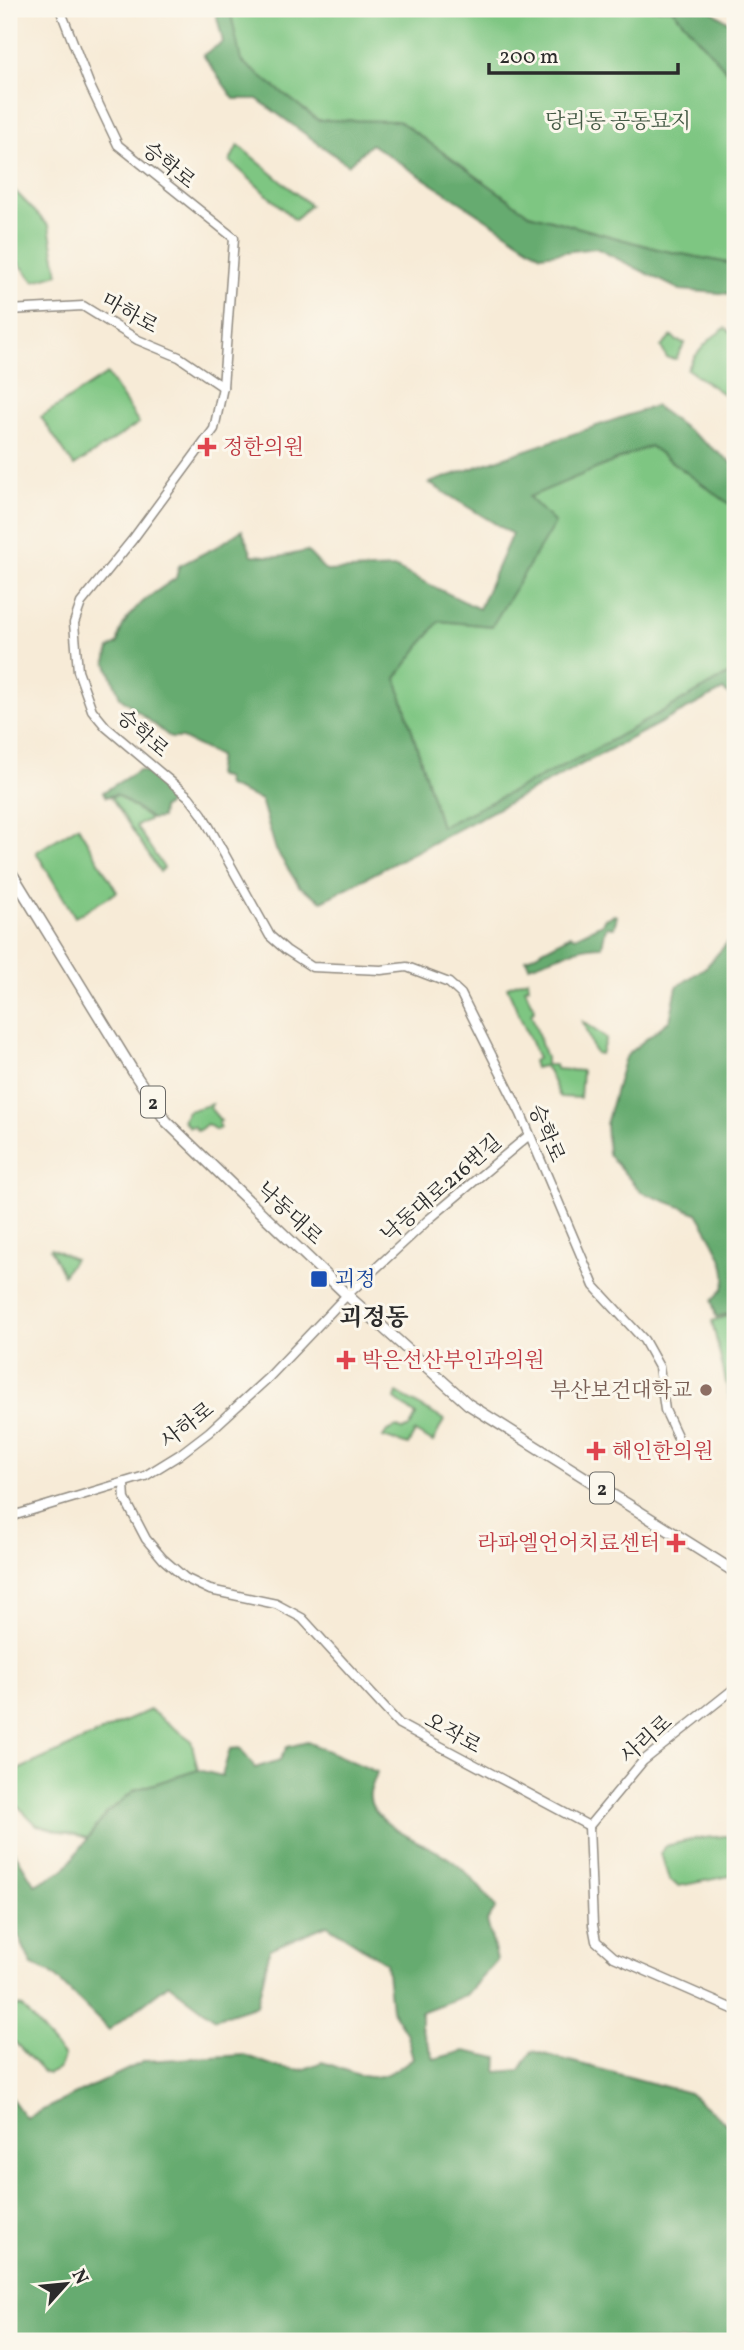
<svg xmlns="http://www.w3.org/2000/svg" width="744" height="2350" font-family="Vollkorn,'Noto Serif KR',serif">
<rect width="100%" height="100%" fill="#fbf7ec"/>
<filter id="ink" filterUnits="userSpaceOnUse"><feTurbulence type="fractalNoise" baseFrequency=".0143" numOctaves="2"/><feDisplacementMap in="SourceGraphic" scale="14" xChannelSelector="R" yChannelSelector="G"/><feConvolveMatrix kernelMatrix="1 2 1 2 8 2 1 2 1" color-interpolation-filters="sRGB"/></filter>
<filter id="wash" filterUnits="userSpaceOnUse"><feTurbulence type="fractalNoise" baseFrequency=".00686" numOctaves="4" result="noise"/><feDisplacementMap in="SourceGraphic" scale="28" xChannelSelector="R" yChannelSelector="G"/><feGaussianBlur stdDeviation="1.57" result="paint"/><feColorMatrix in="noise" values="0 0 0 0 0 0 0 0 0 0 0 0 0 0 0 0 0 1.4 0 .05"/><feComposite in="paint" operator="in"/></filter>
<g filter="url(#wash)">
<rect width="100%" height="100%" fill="#f7ebd7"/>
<g fill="#7ec682" stroke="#547856" stroke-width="2">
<path d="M230,9H672L735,80V267L733,264L661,250L529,214L399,121L318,120L240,61Z"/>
<path d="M238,145L310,205L295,220L230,161Z"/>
<path d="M14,190L49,226L58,274L34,281L9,252V212Z"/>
<path d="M725,328L735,335V402L687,369C697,351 708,339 725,328Z"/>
<path d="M672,336L677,341L685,343L676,359L667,358L661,347Z"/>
<path d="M107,374L139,423L74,466L41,417Z"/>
<path d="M650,446L735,508V679L729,674L583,756L441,827L396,678L439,621L492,626L528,497Z"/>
<path d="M117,795L150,819L136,826L164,868L160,872L111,797Z"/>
<path d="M78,826L117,892L75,917L36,852Z"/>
<path d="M528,979L529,987L525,988L531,1003H533L534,1011L531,1013L546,1058V1065H555L556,1069L582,1071L580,1098L560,1097L548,1070L543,1066L535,1068L533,1061L538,1058L507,987Z"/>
<path d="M583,1022L606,1038L601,1054L596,1053L593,1049Z"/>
<path d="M212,1104L210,1108L221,1121L218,1123L220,1128L216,1130L207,1124L198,1131L193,1126L189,1127L183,1120L188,1111Z"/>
<path d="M51,1248L74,1259L63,1275L50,1249Z"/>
<path d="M727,1316L732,1319L735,1333V1398L730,1399L712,1321Z"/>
<path d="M397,1393L444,1420L433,1442L415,1432L408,1445L383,1437L387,1431L397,1427L403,1430L410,1427L416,1415L395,1399Z"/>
<path d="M150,1710L191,1740L198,1770L135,1790L107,1813L88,1838L37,1825L9,1797V1774Z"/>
<path d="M724,1836H735V1875L679,1886L669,1880L661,1853L666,1846L694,1839Z"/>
<path d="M9,2005L23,2007L64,2057L59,2069L49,2074L43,2072L9,2036Z"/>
</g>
<g fill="#66ab70" stroke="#486b4e" stroke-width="2">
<path d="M215,9H230L241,61L318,120L399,121L529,214L661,250L733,264L735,267V300L731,294L680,290L596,248L541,255L371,144L348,165L257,99H234L203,55L223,42Z"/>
<path d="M672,9H708L735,26V80Z"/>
<path d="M655,406L735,465V508L650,446L529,497L555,523L492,626L439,621L396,678L441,827L583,756L730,674L735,679V699L723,690L322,901L299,886L276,850L261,800L227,786L226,779L216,775L219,756L182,738H171L120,697L106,662L109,649L118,643C120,613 153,594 176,578L179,566L218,546L242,530L252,555L279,557L307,551L326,571L396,568L479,609L512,534L429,483Z"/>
<path d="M139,770L155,774L164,783L160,789L171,798L166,806L162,808L161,818L152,819L116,794L106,797L103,792Z"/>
<path d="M614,915L617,916L614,928L606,927L602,946C576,946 554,958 529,966L526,959L571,935L575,937L602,924L604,919Z"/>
<path d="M735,934V1328L733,1319L728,1314L716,1317L712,1301C715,1297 721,1292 723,1288C733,1267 707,1231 697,1213L641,1192L608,1154L606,1124L624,1060L630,1052L670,1020L677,987L707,966Z"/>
<path d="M307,1742L377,1772C375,1779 371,1787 370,1793C366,1822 423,1843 442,1854C464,1867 481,1888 496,1908L487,1921L497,1960L466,1995L421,2012V2027L434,2059L464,2051L498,2058L497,2072L520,2070L532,2051L689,2093L735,2131V2341H9V2095L26,2118L145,2061L244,2055L277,2067L302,2070L322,2062C367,2076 372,2089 413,2058L406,2033L391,2009L386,1963L327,1925L270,1949L257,2005L215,2019L169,1984L109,2030L50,1972L32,1965L9,1916V1847L14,1851L35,1885L64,1870L107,1813L135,1790L198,1770L222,1776L230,1749L240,1748L255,1768L280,1760L287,1747Z"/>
</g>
</g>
<g filter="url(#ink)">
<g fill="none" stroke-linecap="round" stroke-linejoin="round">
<defs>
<g id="minor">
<path d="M60,9L90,86L118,145L234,238L223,387L214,429L133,539L81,603L74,623L78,671L92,710L106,727L189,797L202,814L270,936L286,950L312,967L381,970L407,967L449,983L461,994L521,1114L594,1286L644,1340L659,1367L665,1410L684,1451"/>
<path d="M9,310L83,306L138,340L179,357L223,387"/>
<path d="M124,1484L125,1499L146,1539L163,1559L185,1578L210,1590L276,1604L302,1618L399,1724L589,1826"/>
<path d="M9,1517L145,1476L179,1455L209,1432L269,1377L347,1295L428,1220L528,1136"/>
<path d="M589,1826L593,1925L596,1941L614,1957L735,2010"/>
<path d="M589,1826L643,1761L735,1688"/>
</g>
<g id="major">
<path d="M9,869L134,1073L166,1121L232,1185L347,1295L468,1404L735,1572"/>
<path d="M9,1502L12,1517"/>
</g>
</defs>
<use href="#minor" stroke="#918b81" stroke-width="11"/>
<use href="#major" stroke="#918b81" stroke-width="13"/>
<use href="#minor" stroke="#fff" stroke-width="8"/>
<use href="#major" stroke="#fff" stroke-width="10"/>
</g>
</g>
<g fill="#e0444e" stroke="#fbf7ec" stroke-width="2.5">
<path d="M203.5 436.5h7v7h7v7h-7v7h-7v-7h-7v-7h7z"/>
<path d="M342.5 1349.5h7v7h7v7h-7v7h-7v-7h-7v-7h7z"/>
<path d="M592.5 1440.5h7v7h7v7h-7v7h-7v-7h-7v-7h7z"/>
<path d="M672.5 1532.5h7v7h7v7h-7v7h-7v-7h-7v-7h7z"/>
</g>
<rect fill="#1a4fb4" stroke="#fbf7ec" stroke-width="2.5" x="310" y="1270" width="18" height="18" rx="3.5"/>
<circle fill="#8d6e63" stroke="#fbf7ec" stroke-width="2.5" cx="706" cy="1390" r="7"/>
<g text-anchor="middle" stroke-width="6" stroke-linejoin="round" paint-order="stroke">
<g fill="#fbf7ec" stroke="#696865" stroke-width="2">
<rect x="141" y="1086.5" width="24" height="31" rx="5"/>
<rect x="590" y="1472.5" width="24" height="31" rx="5"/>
</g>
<g font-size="19" font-weight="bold" fill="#2b2b2b">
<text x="153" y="1109">2</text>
<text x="602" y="1495">2</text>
</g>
<g font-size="21" fill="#445a45" stroke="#fbf7ec">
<text x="618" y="128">당리동 공동묘지</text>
</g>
<g font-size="21" fill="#2b2b2b" stroke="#fbf7ec">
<text transform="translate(169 165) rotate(39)" y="7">승학로</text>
<text transform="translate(130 313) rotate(29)" y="7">마하로</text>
<text transform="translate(143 733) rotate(41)" y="7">승학로</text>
<text transform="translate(547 1133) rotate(67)" y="7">승학로</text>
<text transform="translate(441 1188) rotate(-41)" y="7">낙동대로216번길</text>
<text transform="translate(290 1213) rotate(43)" y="7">낙동대로</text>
<text transform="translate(187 1425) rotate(-38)" y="7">사하로</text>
<text transform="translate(453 1733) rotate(29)" y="7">오작로</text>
<text transform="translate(646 1739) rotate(-42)" y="7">사리로</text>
</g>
<g font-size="21" fill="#be3a42" stroke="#fbf7ec" text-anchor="start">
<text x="223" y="454">정한의원</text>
<text x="362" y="1367">박은선산부인과의원</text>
<text x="612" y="1458">해인한의원</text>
<text x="660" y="1550" text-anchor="end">라파엘언어치료센터</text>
</g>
<g font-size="21" fill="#164399" stroke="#fbf7ec" text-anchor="start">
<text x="335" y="1286">괴정</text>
</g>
<g font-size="21" fill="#785e54" stroke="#fbf7ec" text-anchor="end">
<text x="692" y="1397">부산보건대학교</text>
</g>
<g font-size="24" font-weight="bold" fill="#2b2b2b" stroke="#fbf7ec">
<text x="374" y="1325">괴정동</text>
</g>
</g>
<rect width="744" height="2350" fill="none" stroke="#fbf7ec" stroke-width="35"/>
<g transform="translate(66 2284) rotate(63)" stroke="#fbf7ec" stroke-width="5" paint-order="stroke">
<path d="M0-5L12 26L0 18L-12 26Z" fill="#2b2b2b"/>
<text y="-10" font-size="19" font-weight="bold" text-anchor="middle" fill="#2b2b2b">N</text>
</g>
<path d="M489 63v10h189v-10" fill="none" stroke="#2b2b2b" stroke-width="3.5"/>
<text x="499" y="63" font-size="21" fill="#2b2b2b" stroke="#fbf7ec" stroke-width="5" paint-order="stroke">200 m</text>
</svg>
